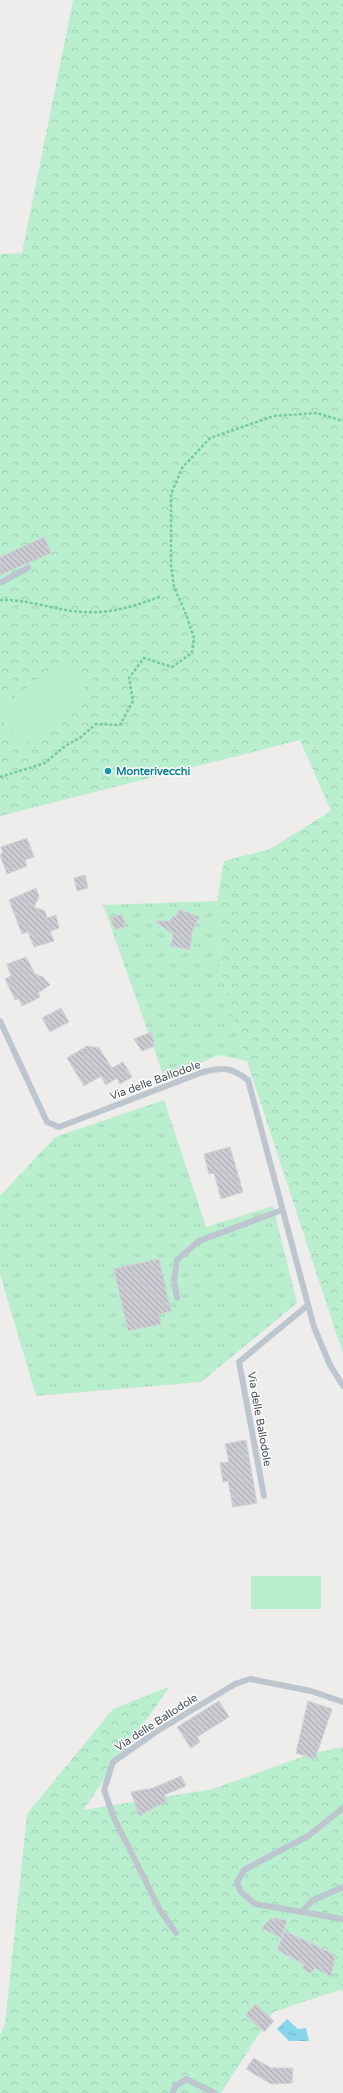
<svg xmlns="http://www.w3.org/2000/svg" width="343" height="2093" font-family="'Varela Round',sans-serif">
<defs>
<pattern id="grass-tufts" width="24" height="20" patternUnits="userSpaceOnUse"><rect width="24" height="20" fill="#b9eecf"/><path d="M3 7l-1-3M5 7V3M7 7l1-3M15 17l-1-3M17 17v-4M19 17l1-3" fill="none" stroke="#a0ceb4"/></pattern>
<pattern id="forest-crowns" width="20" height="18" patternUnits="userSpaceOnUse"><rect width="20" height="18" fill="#b9eecf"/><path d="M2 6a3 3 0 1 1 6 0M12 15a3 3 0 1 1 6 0" fill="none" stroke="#a0ceb4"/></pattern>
<pattern id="water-ripples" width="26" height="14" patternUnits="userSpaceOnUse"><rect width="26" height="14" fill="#87d4eb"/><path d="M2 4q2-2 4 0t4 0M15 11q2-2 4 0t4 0" fill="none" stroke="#70aec1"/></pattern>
<pattern id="building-back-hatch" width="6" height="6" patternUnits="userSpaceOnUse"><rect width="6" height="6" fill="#c9cbd1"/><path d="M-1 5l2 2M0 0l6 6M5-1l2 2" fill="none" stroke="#a5a7ad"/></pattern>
</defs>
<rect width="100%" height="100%" fill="#efecec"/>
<g fill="url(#grass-tufts)">
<path d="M217,901L219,966L237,1031L247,1061L218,1055L165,1080L103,905Z"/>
<path d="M164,1100L206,1227L273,1206L297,1303L201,1382L36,1396L0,1274V1196L55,1137Z"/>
</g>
<g fill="url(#forest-crowns)">
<path d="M73,0H343V1354L237,1031L219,966L217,901L224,861L270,849L331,811L300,740L0,816V254L22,253Z"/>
<path d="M170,1686L83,1810L213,1789L310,1754L343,1747V1991L339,1990L273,2012L221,2093H0V2036L5,2024L27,1814L113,1709Z"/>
</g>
<g fill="#b9eecf">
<path d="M62,660L89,694L22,746L0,718V708Z"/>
<rect x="251" y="1576" width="70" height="33"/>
</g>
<path fill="url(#water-ripples)" d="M287,2019L298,2029L306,2028L309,2041H289L277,2029Z"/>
<g fill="url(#building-back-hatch)" stroke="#d0d2d8">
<path d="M44,537L51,553L0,575V557Z"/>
<path d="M27,838L34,857L25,860L27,866L7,874L0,855L3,852L1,847Z"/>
<path d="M85,875L88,888L77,891L74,878Z"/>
<path d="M36,888L39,896L34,907L45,911L47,918L56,915L59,928L50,931L54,941L34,947L28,932L22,934L9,900Z"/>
<path d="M179,909L199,917L192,932L190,950L171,946L173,934L155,921H170L173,916L176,917Z"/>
<path d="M122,914L126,926L115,930L110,918Z"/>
<path d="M26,957L35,974L43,977L50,985L38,993L40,997L22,1006L19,999L15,1000L5,979L11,976L7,964Z"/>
<path d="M61,1008L69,1022L50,1032L42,1018Z"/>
<path d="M151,1032L155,1046L142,1051L134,1039Z"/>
<path d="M87,1046L99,1048L112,1068L123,1062L132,1077L120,1084L117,1078L106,1085L101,1076L84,1086L67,1058Z"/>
<path d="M230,1147L243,1192L221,1199L214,1173L209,1174L204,1154Z"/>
<path d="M159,1259L171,1311L159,1314L161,1324L128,1331L114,1269Z"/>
<path d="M246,1440L257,1503L233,1507L228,1481L223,1482L220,1463L229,1462L225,1444Z"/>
<path d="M219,1701L229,1717L197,1737L200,1742L191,1748L177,1727Z"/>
<path d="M308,1701L332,1709L315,1759L296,1753Z"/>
<path d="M181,1776L186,1786L164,1795L167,1801L139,1816L131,1792L153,1788Z"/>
<path d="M271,1918L287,1920L281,1938L262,1928Z"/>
<path d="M285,1931L335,1955L331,1977L315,1968L311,1973L303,1969L304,1964L277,1950Z"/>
<path d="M256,2004L274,2021L264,2032L245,2015Z"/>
<path d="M254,2058L271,2068H293L292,2083L271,2084L246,2069Z"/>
</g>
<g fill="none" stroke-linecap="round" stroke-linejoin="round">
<g stroke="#72cba1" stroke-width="2.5" stroke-dasharray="3 2" stroke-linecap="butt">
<path d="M0,600C28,599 54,610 82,612C110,614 135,606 162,596"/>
<path d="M0,777L45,763L65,746L81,737L96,724L120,725L133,701L129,678L144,658L172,667L192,653L194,638L186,614L174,587L171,566V494L182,468L210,438L274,416L317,413L343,421"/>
</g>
<g stroke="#bdc6cf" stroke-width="6">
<path d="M0,583L28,568"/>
<path d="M0,1021L47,1122L59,1127L203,1072C223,1067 231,1067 248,1080L314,1327L330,1365L343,1386"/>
<path d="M177,1298L174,1280L177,1260L199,1241L282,1210"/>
<path d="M264,1496L239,1362L308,1305"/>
<path d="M343,1808L308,1836L244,1870L237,1882L241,1892L255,1904L343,1919"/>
<path d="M302,1911L313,1900L343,1887"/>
<path d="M176,1933L160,1910L114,1818L104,1790L113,1762L159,1730L235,1684L250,1679L311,1691L343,1702"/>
<path d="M172,2093L176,2086L186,2079L215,2093"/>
</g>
</g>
<circle fill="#0f9aa8" stroke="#fff" stroke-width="1.5" cx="108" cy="771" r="4"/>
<g text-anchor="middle" stroke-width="3" stroke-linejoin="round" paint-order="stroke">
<g font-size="11" font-weight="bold" fill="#0d838f" stroke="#fff" text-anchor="start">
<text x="116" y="775">Monterivecchi</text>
</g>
<g font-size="11" fill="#454f59" stroke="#fff">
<text transform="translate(155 1080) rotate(-20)" y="4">Via delle Ballodole</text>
<text transform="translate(260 1419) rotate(80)" y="4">Via delle Ballodole</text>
<text transform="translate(156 1722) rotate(-33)" y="4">Via delle Ballodole</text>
</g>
</g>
</svg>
